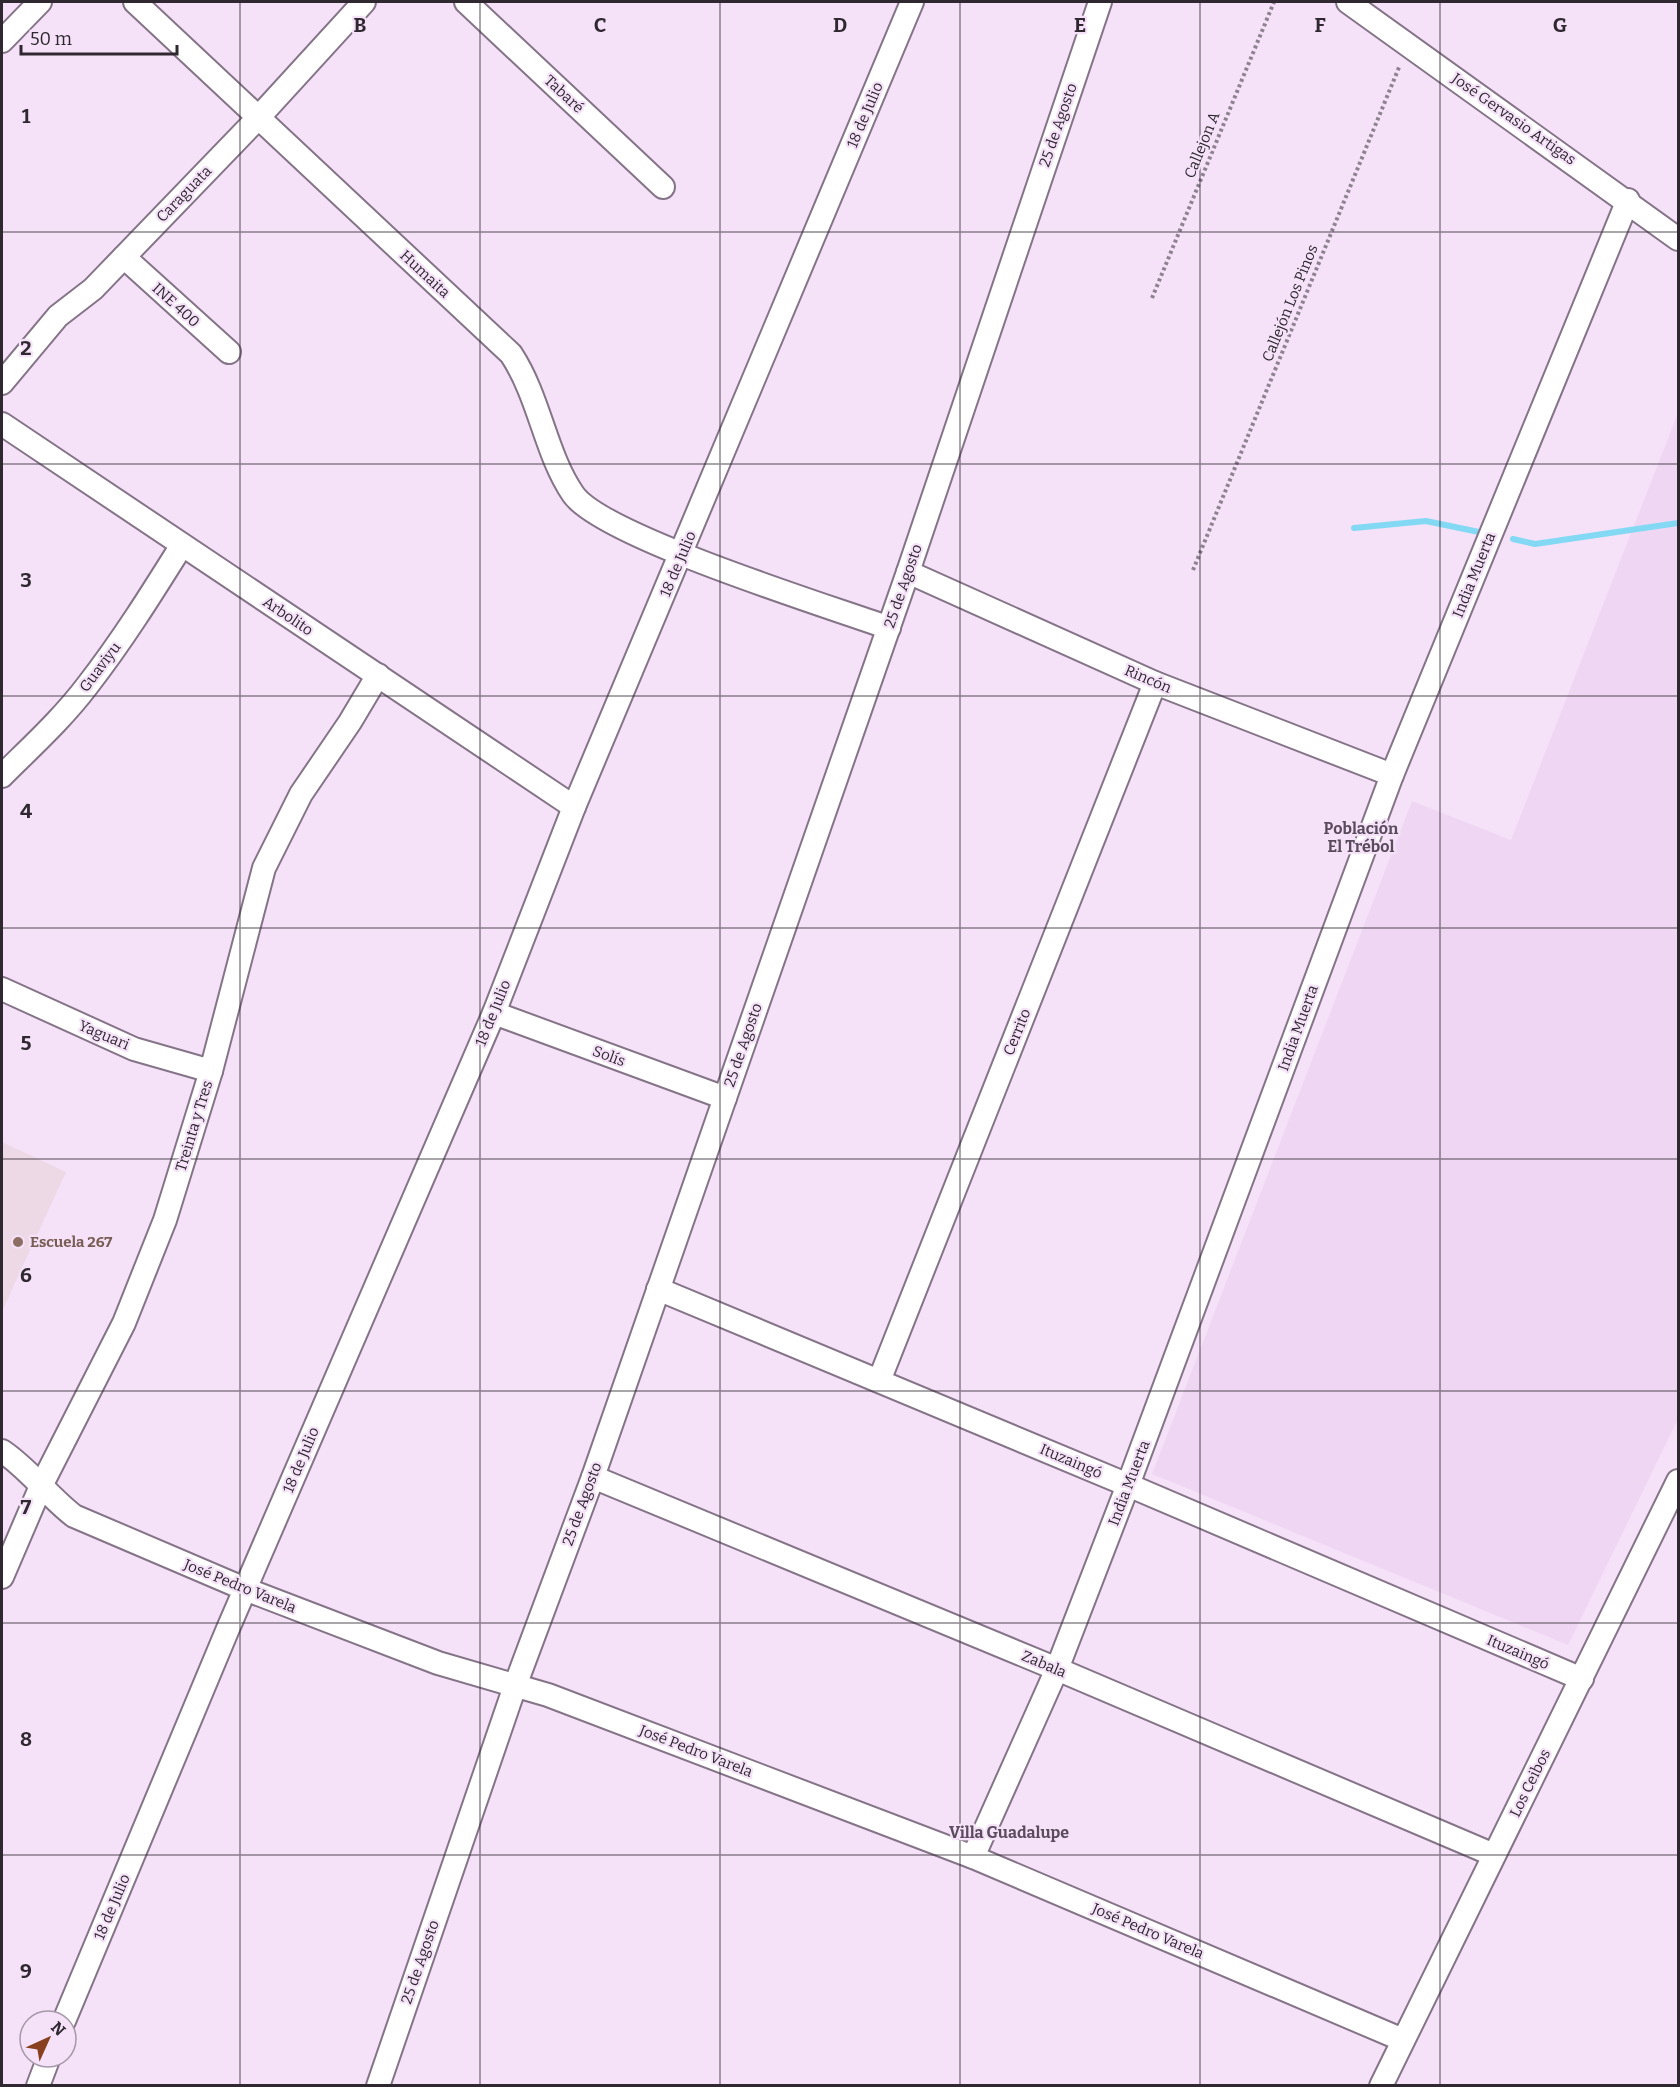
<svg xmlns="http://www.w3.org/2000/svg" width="1680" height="2087" font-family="Bitter,serif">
<rect width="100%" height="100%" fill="#f5e2f8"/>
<path fill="#efd7f4" d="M1678,413V1419L1568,1645L1152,1474L1412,801L1511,840Z"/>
<path fill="#edd8e6" d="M2,1142L66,1172L2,1311Z"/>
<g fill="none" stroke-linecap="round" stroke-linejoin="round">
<g stroke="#83d9f4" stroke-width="6">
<path d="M1354,528L1426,521L1479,532"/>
<path d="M1513,539L1535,544L1678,523"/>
</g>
<defs>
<g id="street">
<path d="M135,2L511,354C540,398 545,453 573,494C601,536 831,607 889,628"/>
<path d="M466,2L663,187"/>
<path d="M1348,2L1678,239"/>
<path d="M2,41L40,2"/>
<path d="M124,257L229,352"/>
<path d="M2,383L58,316L93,289L258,118L364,2"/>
<path d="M2,424L574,807"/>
<path d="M908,572L1155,683L1392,775"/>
<path d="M2,776C31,747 62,719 87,686C122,641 152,593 182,545"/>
<path d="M2,989L134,1049L211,1071"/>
<path d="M494,1013L725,1098"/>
<path d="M658,1289L1128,1485L1582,1679"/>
<path d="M879,1381L1155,683"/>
<path d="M2,1451C29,1469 48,1496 74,1516L245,1589L438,1663L548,1695L973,1857L1403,2040"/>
<path d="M593,1477L1057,1669L1494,1855"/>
<path d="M2,1577L41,1486L124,1323L165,1220L211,1071L264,868L301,794L350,722L378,675"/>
<path d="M973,1857L1057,1669L1128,1485L1392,775L1628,200"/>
<path d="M64,2021L227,1631L494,1013L574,807L912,2"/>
<path d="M38,2086L49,2057"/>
<path d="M378,2086L515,1686L593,1477L908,572L1100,2"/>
<path d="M1381,2086L1678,1481"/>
</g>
</defs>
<use href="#street" stroke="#857488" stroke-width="26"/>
<g stroke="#8e8290" stroke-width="4" stroke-dasharray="3 3" stroke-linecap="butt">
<path d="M1152,298L1274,2"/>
<path d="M1193,570L1400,65"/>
</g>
<use href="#street" stroke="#fff" stroke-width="22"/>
</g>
<path fill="none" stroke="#2f2830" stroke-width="1.5" stroke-opacity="0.55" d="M240,2V2086M480,2V2086M720,2V2086M960,2V2086M1200,2V2086M1440,2V2086M2,232H1678M2,464H1678M2,696H1678M2,928H1678M2,1159H1678M2,1391H1678M2,1623H1678M2,1855H1678"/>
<circle fill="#8d6e63" stroke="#f5e2f8" stroke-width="2" cx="18" cy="1242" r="6"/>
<g text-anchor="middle" stroke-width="4.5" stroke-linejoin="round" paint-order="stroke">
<g font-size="15" fill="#2f2830" stroke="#f5e2f8">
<text transform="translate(564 94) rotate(43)" y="5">Tabaré</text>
<text transform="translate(865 115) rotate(-67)" y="5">18 de Julio</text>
<text transform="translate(1514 119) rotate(35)" y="5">José Gervasio Artigas</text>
<text transform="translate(1058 125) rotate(-71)" y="5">25 de Agosto</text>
<text transform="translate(1202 145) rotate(-68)" y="5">Callejon A</text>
<text transform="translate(184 194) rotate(-46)" y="5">Caraguata</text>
<text transform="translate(425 274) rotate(43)" y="5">Humaita</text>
<text transform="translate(1290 303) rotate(-68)" y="5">Callejón Los Pinos</text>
<text transform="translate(176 305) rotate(42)" y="5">INE 400</text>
<text transform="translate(678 564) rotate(-67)" y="5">18 de Julio</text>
<text transform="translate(1474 575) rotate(-68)" y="5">India Muerta</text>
<text transform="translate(903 586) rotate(-71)" y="5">25 de Agosto</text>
<text transform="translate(288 616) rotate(34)" y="5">Arbolito</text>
<text transform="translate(100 667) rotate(-53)" y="5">Guaviyu</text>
<text transform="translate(1148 679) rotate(23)" y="5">Rincón</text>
<text transform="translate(493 1013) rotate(-68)" y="5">18 de Julio</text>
<text transform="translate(1298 1028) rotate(-70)" y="5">India Muerta</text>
<text transform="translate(1017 1032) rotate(-68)" y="5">Cerrito</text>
<text transform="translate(104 1035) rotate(23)" y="5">Yaguari</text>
<text transform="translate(743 1045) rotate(-71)" y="5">25 de Agosto</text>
<text transform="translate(609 1056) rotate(20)" y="5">Solís</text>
<text transform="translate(194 1126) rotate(-73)" y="5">Treinta y Tres</text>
<text transform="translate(301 1460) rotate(-67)" y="5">18 de Julio</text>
<text transform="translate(1071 1461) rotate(23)" y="5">Ituzaingó</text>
<text transform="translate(1129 1483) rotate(-69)" y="5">India Muerta</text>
<text transform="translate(582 1504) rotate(-70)" y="5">25 de Agosto</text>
<text transform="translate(240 1586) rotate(22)" y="5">José Pedro Varela</text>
<text transform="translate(1518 1652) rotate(23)" y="5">Ituzaingó</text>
<text transform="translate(1044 1664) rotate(23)" y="5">Zabala</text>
<text transform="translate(696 1751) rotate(21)" y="5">José Pedro Varela</text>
<text transform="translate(1530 1783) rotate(-64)" y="5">Los Ceibos</text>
<text transform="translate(112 1907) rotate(-67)" y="5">18 de Julio</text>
<text transform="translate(1148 1931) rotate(23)" y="5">José Pedro Varela</text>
<text transform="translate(420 1962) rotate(-71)" y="5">25 de Agosto</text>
</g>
<g font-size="15" font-weight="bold" fill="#785e54" stroke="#f5e2f8" text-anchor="start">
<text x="30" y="1247">Escuela 267</text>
</g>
<g font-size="16" font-weight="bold" fill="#5a4b5d" stroke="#f5e2f8">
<text x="1361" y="834">Población<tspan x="1361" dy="18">El Trébol</tspan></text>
<text x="1009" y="1838">Villa Guadalupe</text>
</g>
</g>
<g font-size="20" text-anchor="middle" font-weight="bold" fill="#2f2830" stroke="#f5e2f8" stroke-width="4.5" stroke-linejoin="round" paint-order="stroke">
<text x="360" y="32">B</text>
<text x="600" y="32">C</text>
<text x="840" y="32">D</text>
<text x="1080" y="32">E</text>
<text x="1320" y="32">F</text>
<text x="1560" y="32">G</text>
<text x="26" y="123">1</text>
<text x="26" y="355">2</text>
<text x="26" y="587">3</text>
<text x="26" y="818">4</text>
<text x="26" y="1050">5</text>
<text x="26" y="1282">6</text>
<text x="26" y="1514">7</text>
<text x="26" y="1746">8</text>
<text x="26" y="1978">9</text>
</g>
<rect width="1680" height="2087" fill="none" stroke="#2f2830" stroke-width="6"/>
<g transform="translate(48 2039) rotate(45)"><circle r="28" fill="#f5e2f8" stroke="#a698a8" stroke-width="1.5"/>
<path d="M0-4.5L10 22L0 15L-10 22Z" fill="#88401f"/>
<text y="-9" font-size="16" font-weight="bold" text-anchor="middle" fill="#2f2830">N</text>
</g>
<path d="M21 45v9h156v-9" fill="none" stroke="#2f2830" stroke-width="3"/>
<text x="30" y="45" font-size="18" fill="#2f2830" stroke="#f5e2f8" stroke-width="4.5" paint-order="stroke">50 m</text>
</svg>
